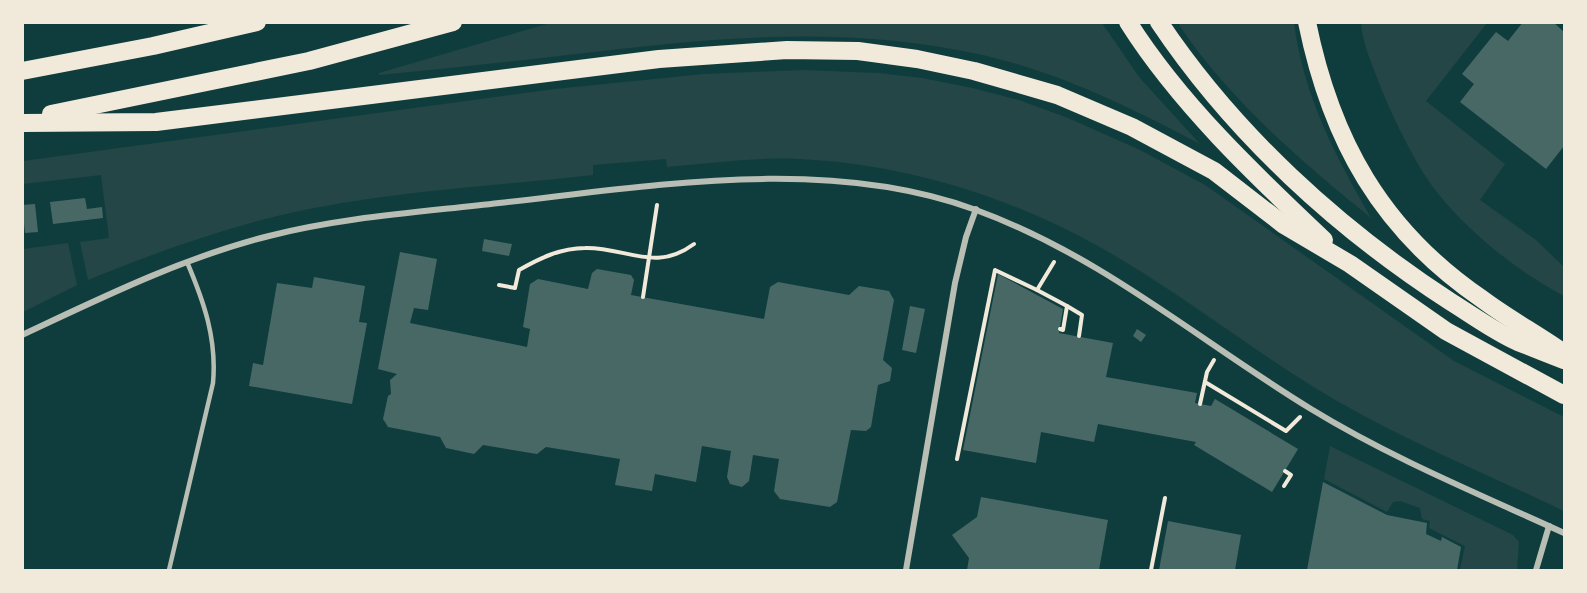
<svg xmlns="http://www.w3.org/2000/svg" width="1587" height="593" font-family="Commissioner,sans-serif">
<rect width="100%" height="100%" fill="#0f3d3e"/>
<g fill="#244646">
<path d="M550,23H1102L1139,77L1200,144C1127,106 1059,72 978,54C837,23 701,39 559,56C499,63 439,69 379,75V73Z"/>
<path d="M1178,23H1294C1304,97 1334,153 1371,218C1303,163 1226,97 1178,23Z"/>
<path d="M1361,23H1487L1426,101L1505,164L1480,200L1536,240L1564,267V296C1519,272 1473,236 1440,196C1418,170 1394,120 1381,88C1373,66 1363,46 1361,23Z"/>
<path d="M802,70L878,73L922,78L972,88L1019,100L1068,118L1140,150L1205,185L1454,361L1564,417V511C1480,471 1391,435 1312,386C1248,346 1187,299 1122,260C1024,201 915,165 800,159C756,157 711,163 667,167L666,159L593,165V175C486,187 374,192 269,218C206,234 147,256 88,280L80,242L109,238L101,175L23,184V161L555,89L704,74Z"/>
<path d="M68,243L77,285L23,312V244V249Z"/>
<path d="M1330,446L1513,535L1519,542L1517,570H1460L1465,546L1429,528L1430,521L1422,519L1420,508L1400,501L1393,502L1387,512L1324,479Z"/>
</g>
<g fill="#486865">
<path d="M1523,22H1553L1564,32V146L1546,169L1460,102L1474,84L1462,74L1496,32L1508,41Z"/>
<path d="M85,198L87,209L102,207L103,218L53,224L50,202Z"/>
<path d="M35,204L38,232L25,233L22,205Z"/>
<path d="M484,239L512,244L509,256L482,251Z"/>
<path d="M400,252L437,259L428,310L414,308L410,323L527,347L530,329L523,327L530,284L538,279L588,289L592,273L597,269L631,275L634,280L631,295L764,319L770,287L778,282L849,295L859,286L889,291L894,300L883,360L892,368L890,381L878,385L871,427L866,431L851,430L837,502L830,507L780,499L774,491L779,459L753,455L749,481L742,487L730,484L727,477L731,451L702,446L696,482L655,474L652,491L615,485L620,459L546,447L537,454L483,445L474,454L446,448L440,437L388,427L383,419L388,396L391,394L390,380L397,374L378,369Z"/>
<path d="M998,274L1063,309L1059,333L1113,343L1106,377L1197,393L1195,403L1200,404L1211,406L1215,399L1298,449L1272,492L1194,445L1196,442L1098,424L1094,442L1041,432L1036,463L963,450Z"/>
<path d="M314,277L365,286L359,322L367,323L352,404L249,386L253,363L263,365L277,283L312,288Z"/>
<path d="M910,306L925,309L916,353L902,350Z"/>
<path d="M1137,329L1146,335L1141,342L1133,336Z"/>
<path d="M1323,482L1387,515L1427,523L1426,534L1441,541L1442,537L1461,547L1457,570H1307Z"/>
<path d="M981,497L1108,520L1099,570H967L969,558L952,535L977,517Z"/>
<path d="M1168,521L1241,535L1235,570H1159Z"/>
</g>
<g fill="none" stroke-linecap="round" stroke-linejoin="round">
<g stroke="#f1e9da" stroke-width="4">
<path d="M499,285L515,288L519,270C540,258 561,248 585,248C626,247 655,273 694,244"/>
<path d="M1037,290L1067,306L1063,330L1060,329"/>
<path d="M643,297L657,205"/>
<path d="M1067,306L1082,315L1079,336"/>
<path d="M1205,382L1286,431L1300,417"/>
<path d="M1200,404L1207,372L1214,360"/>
<path d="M957,459L995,270L1037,290L1054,262"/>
<path d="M1284,486L1291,475L1285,471"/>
<path d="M1151,570L1165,498"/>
</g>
<path stroke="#b8beb3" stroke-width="4.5" d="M169,570L213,383C217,339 204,302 187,262"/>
<g stroke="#b8beb3" stroke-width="6">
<path d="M22,335C103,297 182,258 269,236C343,217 423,212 499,203C652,186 827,155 976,210C1102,256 1198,340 1311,409C1391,458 1479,494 1564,533"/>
<path d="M906,570L955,283L966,237L976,209"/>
<path d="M1536,570L1549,526"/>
</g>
<g stroke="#f1e9da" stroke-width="18">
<path d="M1128,22C1179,103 1255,175 1324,240"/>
<path d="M1159,22C1234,134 1338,229 1451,302C1472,315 1495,332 1518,342C1533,348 1549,354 1564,360"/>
<path d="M1307,22C1331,140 1381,230 1482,299C1506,317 1533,332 1558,349"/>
<path d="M22,71L153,46L257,22"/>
<path d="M51,114L309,61L453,22"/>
<path d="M22,123L156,122L659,59L787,50L858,51L917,59L974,71L1057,95L1132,127L1214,171L1284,225L1350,264L1446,331L1564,395"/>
</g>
</g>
<rect width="1587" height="593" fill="none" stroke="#f1e9da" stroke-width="48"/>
</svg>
